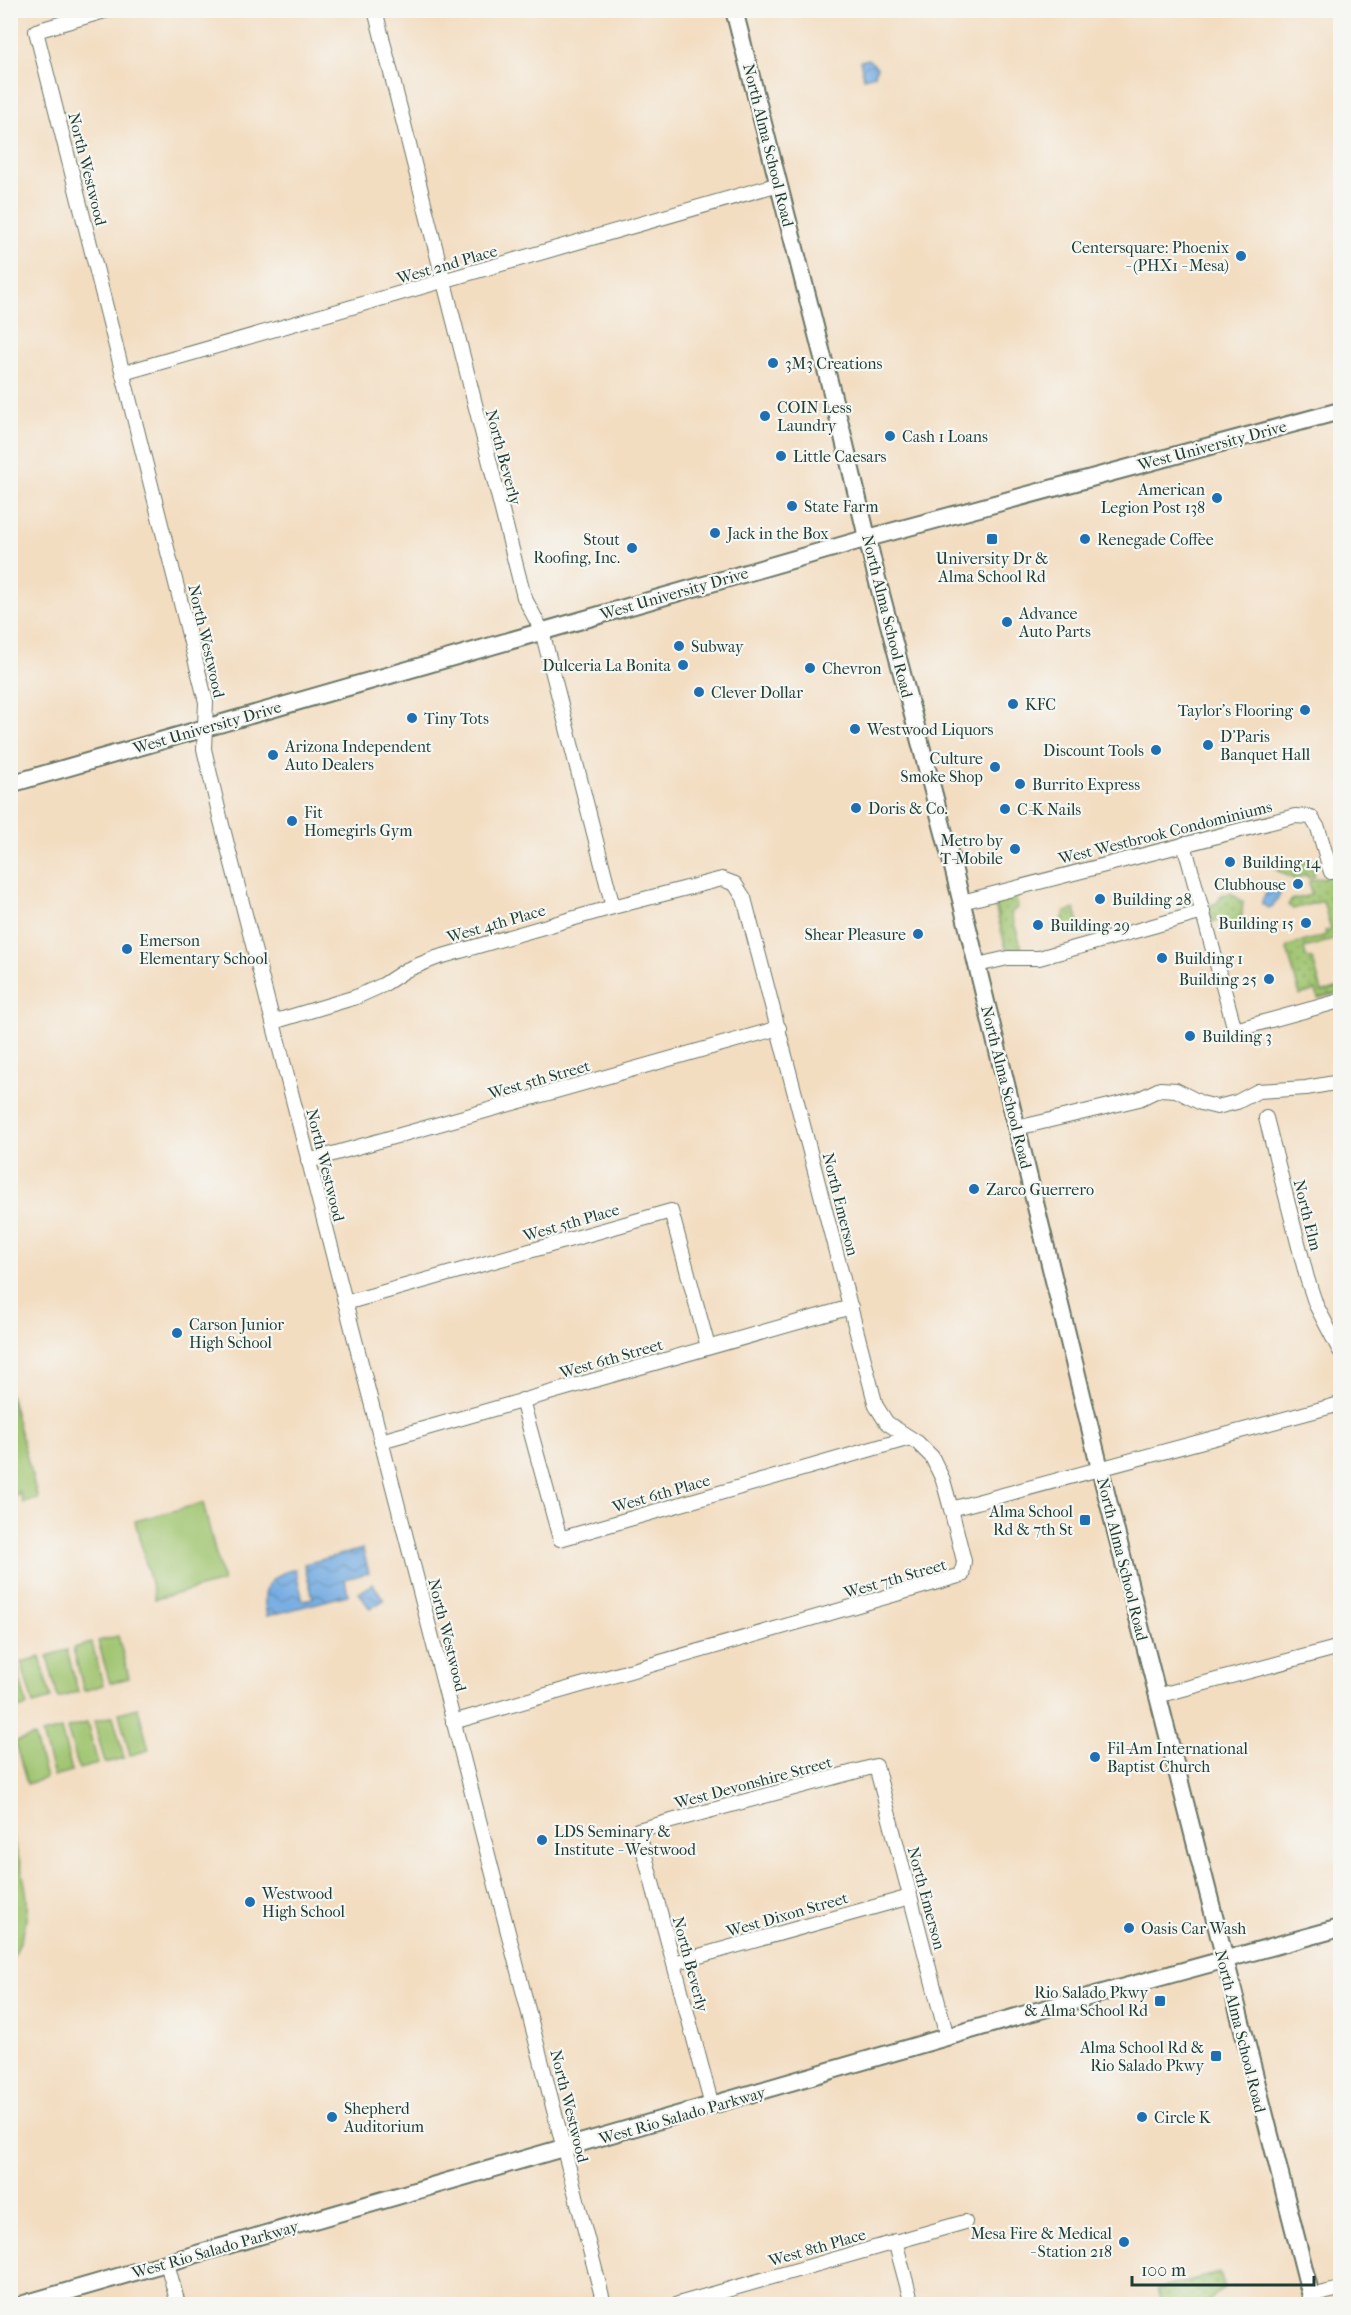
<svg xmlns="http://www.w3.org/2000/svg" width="1351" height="2315" font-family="'IM FELL French Canon',serif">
<defs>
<pattern id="grass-dots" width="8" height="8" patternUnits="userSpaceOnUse" patternTransform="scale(1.5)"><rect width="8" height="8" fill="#9fc46e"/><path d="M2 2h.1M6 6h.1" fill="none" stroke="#81a05b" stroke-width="1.8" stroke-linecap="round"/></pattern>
<pattern id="water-waves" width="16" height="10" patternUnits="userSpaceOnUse" patternTransform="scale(1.5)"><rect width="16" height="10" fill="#72aae1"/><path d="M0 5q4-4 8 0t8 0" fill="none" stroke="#5d8cb7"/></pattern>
</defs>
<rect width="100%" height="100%" fill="#f6f6f2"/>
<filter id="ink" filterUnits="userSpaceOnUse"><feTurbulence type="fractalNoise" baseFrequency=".0167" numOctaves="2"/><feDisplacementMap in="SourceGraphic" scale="12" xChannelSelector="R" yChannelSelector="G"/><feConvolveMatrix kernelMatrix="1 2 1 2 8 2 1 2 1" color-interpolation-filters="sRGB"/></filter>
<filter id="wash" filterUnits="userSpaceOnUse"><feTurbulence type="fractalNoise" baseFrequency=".008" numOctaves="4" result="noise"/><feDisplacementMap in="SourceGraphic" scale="24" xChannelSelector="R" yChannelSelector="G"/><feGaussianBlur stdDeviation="1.35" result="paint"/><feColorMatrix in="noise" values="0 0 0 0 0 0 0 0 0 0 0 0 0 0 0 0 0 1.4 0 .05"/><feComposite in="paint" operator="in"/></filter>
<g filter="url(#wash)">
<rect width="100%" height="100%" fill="#f3ddc1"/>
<g fill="url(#grass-dots)" stroke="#5f8051" stroke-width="1.5">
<path d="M1310,860L1315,876L1308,878L1307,875L1293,879L1275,869Z"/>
<path d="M1333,875L1337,890L1332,892L1340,926V938L1304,948L1306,956L1313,960L1322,992L1340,987V993L1318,998L1316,990L1300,995L1287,949L1288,946L1326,935L1325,931L1331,929L1323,901L1293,909L1288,905L1292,900L1311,895L1309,881Z"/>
<path d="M1231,893L1243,902L1241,922L1226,926L1222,919L1212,922L1207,906L1217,903L1221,895Z"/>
<path d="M1015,896L1018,907L1011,913L1022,949H1006L994,901L1001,897Z"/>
<path d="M1075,909L1080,926L1065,930L1062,920L1065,912Z"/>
<path d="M1220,2273L1225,2288L1215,2294L1207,2304H1161L1157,2289Z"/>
</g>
<g fill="#9fc46e" stroke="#5f8051" stroke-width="1.5">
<path d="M10,1394L38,1499L23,1503L19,1491L11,1504Z"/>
<path d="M203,1503L223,1582L155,1599L135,1521Z"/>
<path d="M118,1636L129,1678L110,1683L98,1641Z"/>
<path d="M92,1643L103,1685L84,1691L73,1648Z"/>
<path d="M67,1650L78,1692L58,1698L47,1656Z"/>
<path d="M40,1657L51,1699L33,1704L21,1662Z"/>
<path d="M16,1664L27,1706L11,1711V1665Z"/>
<path d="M138,1708L149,1750L130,1755L119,1713Z"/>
<path d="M113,1716L124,1758L105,1763L94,1721Z"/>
<path d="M87,1723L98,1764L79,1769L67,1728Z"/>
<path d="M61,1729L72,1771L54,1776L42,1734Z"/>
<path d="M34,1736L46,1778L27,1784L15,1742Z"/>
<path d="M11,1831C25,1884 39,1910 11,1961Z"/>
</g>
<g fill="url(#water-waves)" stroke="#48748a" stroke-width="1.5">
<path d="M868,59L877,67L875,75L864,78L860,61Z"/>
<path d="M1275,882L1283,887V889L1273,906L1269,908L1262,904V901L1271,884Z"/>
<path d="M363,1549L369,1573L345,1579L348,1595L267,1616C260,1589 268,1576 295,1569L303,1600L313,1598L304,1564Z"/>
<path d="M373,1584L384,1600L370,1609L359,1593Z"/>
</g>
</g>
<g filter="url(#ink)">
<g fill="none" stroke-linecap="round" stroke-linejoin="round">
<defs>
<g id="minor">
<path d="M108,10L36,31L206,702L204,749L221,821L604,2304"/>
<path d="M375,10L524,597L542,631L613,907"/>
<path d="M123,373L779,184"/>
<path d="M1184,844L1235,1030L1340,1001"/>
<path d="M962,902L1295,816L1311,817L1318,828L1331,872L1340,869"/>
<path d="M977,965L1008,958H1039L1203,912"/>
<path d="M273,1022L356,997L383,985L406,970L436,958L613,907L722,879L735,884L744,898L876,1406L887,1423L918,1443L932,1457L943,1480L951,1509L964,1561L962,1575L453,1722"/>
<path d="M1266,1118L1307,1278L1316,1305L1340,1351"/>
<path d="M1017,1128L1139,1099L1160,1089L1176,1090L1201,1103L1217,1107L1237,1102L1258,1091L1306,1088L1340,1082"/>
<path d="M308,1161L779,1028"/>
<path d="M345,1303L671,1211L708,1347"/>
<path d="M522,1400L560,1539L910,1438"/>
<path d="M381,1441L851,1307"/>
<path d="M951,1509L1340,1404"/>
<path d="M1157,1696L1340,1647"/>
<path d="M674,1963L910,1897"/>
<path d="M712,2106L638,1830L876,1766L947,2037"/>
<path d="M895,2241L912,2304"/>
<path d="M167,2263L178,2304"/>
<path d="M1310,2296L1340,2289"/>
<path d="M678,2304L965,2222"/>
</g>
<g id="major">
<path d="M734,10L842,432L876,575L953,867L1103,1481L1313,2304"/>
<path d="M10,784L868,538L1340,411"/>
<path d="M24,2304L1026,2014L1340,1928"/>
</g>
</defs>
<use href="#minor" stroke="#697565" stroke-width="16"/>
<use href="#major" stroke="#697565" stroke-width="20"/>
<use href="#minor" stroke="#fff" stroke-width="14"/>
<use href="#major" stroke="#fff" stroke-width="16"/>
</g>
</g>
<g fill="#1f6fb2" stroke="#f6f6f2" stroke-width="2">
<circle cx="1241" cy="256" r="6"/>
<circle cx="773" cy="363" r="6"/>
<circle cx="765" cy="416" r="6"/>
<circle cx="890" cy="436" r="6"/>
<circle cx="781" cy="456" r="6"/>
<circle cx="1217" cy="498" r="6"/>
<circle cx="792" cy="506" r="6"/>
<circle cx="715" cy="533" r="6"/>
<rect x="986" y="533" width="12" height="12" rx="3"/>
<circle cx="1085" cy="539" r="6"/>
<circle cx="632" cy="548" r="6"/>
<circle cx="1007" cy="622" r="6"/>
<circle cx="679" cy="646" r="6"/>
<circle cx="683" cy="665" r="6"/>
<circle cx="810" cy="668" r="6"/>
<circle cx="699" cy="692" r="6"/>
<circle cx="1013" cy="704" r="6"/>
<circle cx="1305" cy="710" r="6"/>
<circle cx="412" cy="718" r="6"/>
<circle cx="855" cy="729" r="6"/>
<circle cx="1208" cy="745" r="6"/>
<circle cx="1156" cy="750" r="6"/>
<circle cx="273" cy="755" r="6"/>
<circle cx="995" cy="767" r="6"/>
<circle cx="1020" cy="784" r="6"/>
<circle cx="856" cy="808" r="6"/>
<circle cx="1005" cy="809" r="6"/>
<circle cx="292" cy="821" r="6"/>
<circle cx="1015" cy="849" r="6"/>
<circle cx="1230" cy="862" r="6"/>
<circle cx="1298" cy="884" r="6"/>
<circle cx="1100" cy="899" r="6"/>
<circle cx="1306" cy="923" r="6"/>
<circle cx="1038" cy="925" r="6"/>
<circle cx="918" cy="934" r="6"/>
<circle cx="127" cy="949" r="6"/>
<circle cx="1162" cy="958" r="6"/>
<circle cx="1269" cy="979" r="6"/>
<circle cx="1190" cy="1036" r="6"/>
<circle cx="974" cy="1189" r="6"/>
<circle cx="177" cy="1333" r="6"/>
<rect x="1079" y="1514" width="12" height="12" rx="3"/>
<circle cx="1095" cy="1757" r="6"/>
<circle cx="542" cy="1840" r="6"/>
<circle cx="250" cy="1902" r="6"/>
<circle cx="1129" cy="1928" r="6"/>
<rect x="1154" y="1995" width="12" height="12" rx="3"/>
<rect x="1210" y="2050" width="12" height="12" rx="3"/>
<circle cx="332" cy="2117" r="6"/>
<circle cx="1142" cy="2117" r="6"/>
<circle cx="1124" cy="2242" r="6"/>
</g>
<g text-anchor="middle" stroke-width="4.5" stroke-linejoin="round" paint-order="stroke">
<g font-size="16" fill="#1f3d34" stroke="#f6f6f2">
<text transform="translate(769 145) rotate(76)" y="6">North Alma School Road</text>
<text transform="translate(88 169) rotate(76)" y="6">North Westwood</text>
<text transform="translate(447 264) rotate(-16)" y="6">West 2nd Place</text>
<text transform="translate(1212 445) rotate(-15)" y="6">West University Drive</text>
<text transform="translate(504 457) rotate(75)" y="6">North Beverly</text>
<text transform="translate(674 593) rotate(-16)" y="6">West University Drive</text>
<text transform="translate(888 616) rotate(76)" y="6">North Alma School Road</text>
<text transform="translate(207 641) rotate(77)" y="6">North Westwood</text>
<text transform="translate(207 727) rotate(-16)" y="6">West University Drive</text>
<text transform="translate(1165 832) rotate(-14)" y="6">West Westbrook Condominiums</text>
<text transform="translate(496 923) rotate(-16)" y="6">West 4th Place</text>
<text transform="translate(539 1079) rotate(-16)" y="6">West 5th Street</text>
<text transform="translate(1007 1087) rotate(76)" y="6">North Alma School Road</text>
<text transform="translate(326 1165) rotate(76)" y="6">North Westwood</text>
<text transform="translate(841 1204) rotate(76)" y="6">North Emerson</text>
<text transform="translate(1308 1215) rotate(76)" y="6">North Elm</text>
<text transform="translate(571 1222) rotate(-16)" y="6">West 5th Place</text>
<text transform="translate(611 1358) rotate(-16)" y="6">West 6th Street</text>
<text transform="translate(661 1493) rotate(-16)" y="6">West 6th Place</text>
<text transform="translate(1123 1559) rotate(76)" y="6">North Alma School Road</text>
<text transform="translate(895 1578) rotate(-16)" y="6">West 7th Street</text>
<text transform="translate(448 1635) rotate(76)" y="6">North Westwood</text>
<text transform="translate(753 1782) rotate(-15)" y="6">West Devonshire Street</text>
<text transform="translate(927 1898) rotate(75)" y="6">North Emerson</text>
<text transform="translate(787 1914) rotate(-16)" y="6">West Dixon Street</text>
<text transform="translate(691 1964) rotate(75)" y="6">North Beverly</text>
<text transform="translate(1241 2031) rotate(76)" y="6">North Alma School Road</text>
<text transform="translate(570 2106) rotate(76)" y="6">North Westwood</text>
<text transform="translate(682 2115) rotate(-16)" y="6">West Rio Salado Parkway</text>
<text transform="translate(817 2247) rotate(-16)" y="6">West 8th Place</text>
<text transform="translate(215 2249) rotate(-16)" y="6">West Rio Salado Parkway</text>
</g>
<g font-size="16" fill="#1f3d34" stroke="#f6f6f2" text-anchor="start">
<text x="1229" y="253" text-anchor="end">Centersquare: Phoenix<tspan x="1229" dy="18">- (PHX1 - Mesa)</tspan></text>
<text x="785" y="369">3M3 Creations</text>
<text x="777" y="413">COIN Less<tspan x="777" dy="18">Laundry</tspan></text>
<text x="902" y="442">Cash 1 Loans</text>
<text x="793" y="462">Little Caesars</text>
<text x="1205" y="495" text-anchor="end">American<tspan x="1205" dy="18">Legion Post 138</tspan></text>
<text x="804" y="512">State Farm</text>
<text x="727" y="539">Jack in the Box</text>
<text x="620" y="545" text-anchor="end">Stout<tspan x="620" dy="18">Roofing, Inc.</tspan></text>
<text x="1097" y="545">Renegade Coffee</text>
<text x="992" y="564" text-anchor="middle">University Dr &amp;<tspan x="992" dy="18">Alma School Rd</tspan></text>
<text x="1019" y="619">Advance<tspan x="1019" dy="18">Auto Parts</tspan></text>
<text x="691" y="652">Subway</text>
<text x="671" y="671" text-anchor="end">Dulceria La Bonita</text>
<text x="822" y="674">Chevron</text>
<text x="711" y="698">Clever Dollar</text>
<text x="1025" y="710">KFC</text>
<text x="1293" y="716" text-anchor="end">Taylor's Flooring</text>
<text x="424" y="724">Tiny Tots</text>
<text x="867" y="735">Westwood Liquors</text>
<text x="1220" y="742">D'Paris<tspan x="1220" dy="18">Banquet Hall</tspan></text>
<text x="285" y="752">Arizona Independent<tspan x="285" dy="18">Auto Dealers</tspan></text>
<text x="1144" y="756" text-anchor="end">Discount Tools</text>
<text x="983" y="764" text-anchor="end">Culture<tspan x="983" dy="18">Smoke Shop</tspan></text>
<text x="1032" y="790">Burrito Express</text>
<text x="868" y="814">Doris &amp; Co.</text>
<text x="1017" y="815">C-K Nails</text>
<text x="304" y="818">Fit<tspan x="304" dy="18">Homegirls Gym</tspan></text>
<text x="1003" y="846" text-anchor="end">Metro by<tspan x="1003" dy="18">T-Mobile</tspan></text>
<text x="1242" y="868">Building 14</text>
<text x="1286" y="890" text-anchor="end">Clubhouse</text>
<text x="1112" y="905">Building 28</text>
<text x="1294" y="929" text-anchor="end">Building 15</text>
<text x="1050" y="931">Building 29</text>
<text x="906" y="940" text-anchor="end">Shear Pleasure</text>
<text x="139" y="946">Emerson<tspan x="139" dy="18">Elementary School</tspan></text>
<text x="1174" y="964">Building 1</text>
<text x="1257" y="985" text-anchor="end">Building 25</text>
<text x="1202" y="1042">Building 3</text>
<text x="986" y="1195">Zarco Guerrero</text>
<text x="189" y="1330">Carson Junior<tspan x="189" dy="18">High School</tspan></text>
<text x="1073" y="1517" text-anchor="end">Alma School<tspan x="1073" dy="18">Rd &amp; 7th St</tspan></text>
<text x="1107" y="1754">Fil-Am International<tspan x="1107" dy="18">Baptist Church</tspan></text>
<text x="554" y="1837">LDS Seminary &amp;<tspan x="554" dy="18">Institute - Westwood</tspan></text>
<text x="262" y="1899">Westwood<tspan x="262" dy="18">High School</tspan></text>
<text x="1141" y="1934">Oasis Car Wash</text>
<text x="1148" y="1998" text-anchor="end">Rio Salado Pkwy<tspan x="1148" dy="18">&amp; Alma School Rd</tspan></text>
<text x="1204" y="2053" text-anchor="end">Alma School Rd &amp;<tspan x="1204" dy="18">Rio Salado Pkwy</tspan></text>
<text x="344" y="2114">Shepherd<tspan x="344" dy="18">Auditorium</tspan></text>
<text x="1154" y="2123">Circle K</text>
<text x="1112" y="2239" text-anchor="end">Mesa Fire &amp; Medical<tspan x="1112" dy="18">- Station 218</tspan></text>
</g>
</g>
<rect width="1351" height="2315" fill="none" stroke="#f6f6f2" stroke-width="36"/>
<path d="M1132 2276v9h182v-9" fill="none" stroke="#1f3d34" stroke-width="3"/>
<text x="1141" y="2276" font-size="18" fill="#1f3d34" stroke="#f6f6f2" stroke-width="4.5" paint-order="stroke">100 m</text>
</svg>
